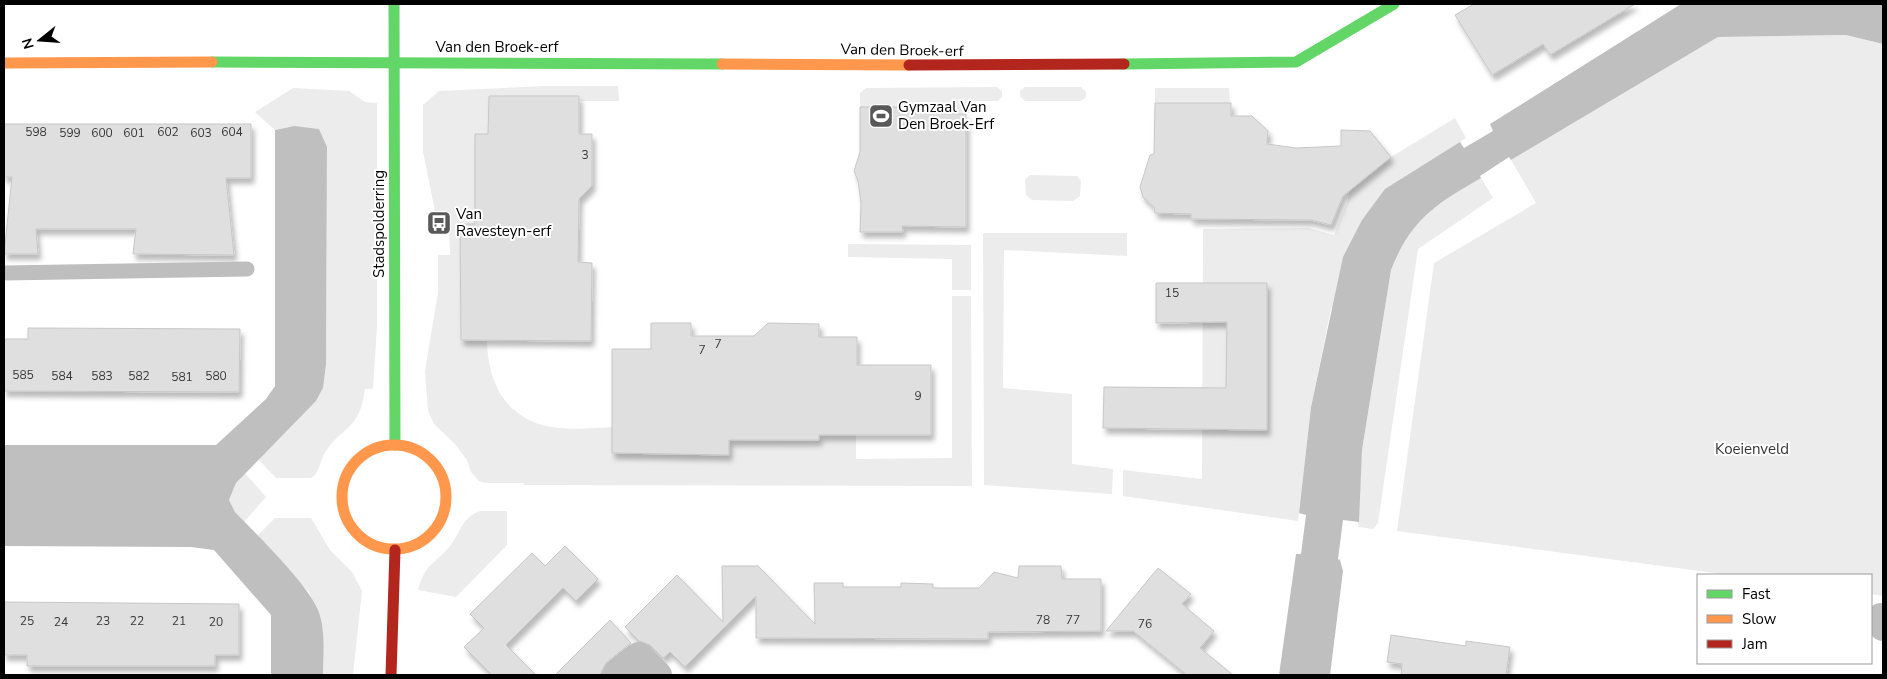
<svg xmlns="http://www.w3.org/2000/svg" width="1887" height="679" font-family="'Nunito Sans',sans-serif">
<defs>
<filter id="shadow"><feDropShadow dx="3" dy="5.5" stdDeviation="2.5" flood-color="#0004"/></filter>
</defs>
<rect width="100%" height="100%" fill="#fff"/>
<g fill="#ececec">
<path d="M1846,35L1883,44V596L1871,594V575H1730L1397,531L1434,263L1536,203L1511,160L1718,37Z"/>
<path d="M546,86H618L619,101H579V96H489L488,134H475V224H460L461,340L487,341C488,379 502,413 542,425C564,431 590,428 612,427V453L728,455L729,440L818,441L819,427L856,428V459L952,458V296H971L972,486L524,485V483H486L479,481L471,472L467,460L455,444L434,424L428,411L425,371L438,292V255H450L449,226H438L423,152V105L439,91Z"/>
<path d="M997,87L1002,91V97L998,101H973V113L902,114L903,107H860V93L866,88Z"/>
<path d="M1025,87H1081L1086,92V97L1081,101H1025L1020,96V91Z"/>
<path d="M293,88L349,91L365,102L377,103V327L373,389H365C359,432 343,424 324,454C320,462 319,474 311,478H276L258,459L316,401L323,388L326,365L327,147L294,126L275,130L255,112Z"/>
<path d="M1155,88H1229L1230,103H1155Z"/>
<path d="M1455,118L1466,138L1460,142L1331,309L1311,407L1298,521L1123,496V470L1202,479L1203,229L1309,228L1334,235L1348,200L1349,190L1391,157Z"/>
<path d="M1030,175L1077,176L1081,181L1080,196L1073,201L1032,200L1026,195L1025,180Z"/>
<path d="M1481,178L1493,198L1418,249L1378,523L1373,529L1358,527L1362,450L1391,270C1395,261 1398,250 1403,242C1422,212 1452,195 1481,178Z"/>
<path d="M983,233H1127V256L1004,250L1003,388L1072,394V464L1113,469L1112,494L984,485Z"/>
<path d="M848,244L971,245V290H952V259L848,257Z"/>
<path d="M245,473L266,497L244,522L235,512L229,500L236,483Z"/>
<path d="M480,511H507V545L456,597L418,590C426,562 434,565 450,546C461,532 462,517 480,511Z"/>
<path d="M275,518H311L330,550L352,572L362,591L353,675H323V631L309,592L257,536Z"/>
</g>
<g fill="#bfbfbf">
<path d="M1681,4H1883V44L1846,35L1718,37L1511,160L1509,157L1480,176L1481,178C1435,205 1411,219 1391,270L1362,450L1359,522L1343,520L1338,559L1340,560L1343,571L1330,675H1279L1296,554H1301L1306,515L1299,513L1311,407L1343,257L1362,220L1385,189L1460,142L1464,148L1493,131L1490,124Z"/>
<path d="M294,126L319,129L327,147L326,365L323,388L316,401L236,483L229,500L235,512C257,535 307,583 318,610C326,630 323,654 323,675H271V615L214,550L191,547L4,546V445H216L266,399L275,386V130Z"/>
</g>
<g fill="#dfdfdf" stroke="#c7c7c7" filter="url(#shadow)">
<path d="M1474,4H1635L1550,55L1543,44L1492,75L1455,15Z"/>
<path d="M489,96H579V134H592V186L579,199L578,262L592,263L591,341L461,340L460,224H475V134H488Z"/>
<path d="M1155,103H1231V116H1252L1268,131L1267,144L1296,148L1341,146V130L1370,131L1391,157L1343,196L1331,225L1311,220L1191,219V214L1155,213L1154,207L1143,197L1140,187L1150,155L1154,154Z"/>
<path d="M860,107H903V113L966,114V227L902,226L903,232H860L861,203L858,181L854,171L860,152Z"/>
<path d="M4,124H251V178H226L234,255L133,254L136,229H36L38,254H4L12,177H4Z"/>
<path d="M1156,283H1267V430L1103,428L1104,387L1226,388L1227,322L1156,323Z"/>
<path d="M651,323H691V336H754L768,323L819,324V337H857V365H931V435H819V440H729V455L612,453V349H651Z"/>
<path d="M28,328L240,329L239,392L4,391V339H28Z"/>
<path d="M565,546L598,579L576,601L563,588L506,645L536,675H492L464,647L484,628L470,614L532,553L545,566Z"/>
<path d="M757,565L815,624L814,583H843V587H901V583L933,584V588H979L994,572L1018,578L1019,566H1061L1062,579H1101V631L988,632V639L756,638V596L685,667L670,652L663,658L650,645L639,641L625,627L677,575L723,622L722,566H757Z"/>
<path d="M1158,568L1191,594L1182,604L1214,631L1200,648L1233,675H1187L1133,631H1106Z"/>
<path d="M4,602L239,604V655H215V666H27V655H4Z"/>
<path d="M610,620L631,643L606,663L601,673L599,675H555Z"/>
<path d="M1391,635L1466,646V641L1510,647L1506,675H1401L1402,664L1387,662Z"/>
</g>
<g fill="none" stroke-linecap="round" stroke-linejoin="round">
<path stroke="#bebebe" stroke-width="15" d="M4,273L247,269"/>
<g stroke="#bebebe" stroke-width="28">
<path d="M1881,617L1883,627"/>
<path d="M616,675L639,656L658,675"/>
</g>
<g stroke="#63d668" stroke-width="11">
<path d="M394,4L395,445"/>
<path d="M212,62L722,64"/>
<path d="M1124,64L1296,62L1394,4"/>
</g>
<g stroke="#ff974d" stroke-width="11">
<path d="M4,63L212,62"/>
<path d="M722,64L909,65"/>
<circle cx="394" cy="497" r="52"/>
</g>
<g stroke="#b3261e" stroke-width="11">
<path d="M909,65L1124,64"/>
<path d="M391,675L395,550"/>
</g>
</g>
<defs>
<symbol id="stadium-square" viewBox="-11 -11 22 22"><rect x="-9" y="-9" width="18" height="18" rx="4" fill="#595959" stroke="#fff"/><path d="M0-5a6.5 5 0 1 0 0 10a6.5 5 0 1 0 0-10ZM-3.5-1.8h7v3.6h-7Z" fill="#fff"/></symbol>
<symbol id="bus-square" viewBox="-11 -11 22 22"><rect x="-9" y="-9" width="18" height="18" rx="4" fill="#595959" stroke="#fff"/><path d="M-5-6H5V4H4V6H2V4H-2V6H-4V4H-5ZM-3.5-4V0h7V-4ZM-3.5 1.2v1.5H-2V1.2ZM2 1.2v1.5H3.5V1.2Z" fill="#fff"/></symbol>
</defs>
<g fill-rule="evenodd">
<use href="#stadium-square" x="867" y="102" width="28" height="28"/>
<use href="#bus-square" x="425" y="209" width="28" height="28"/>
</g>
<g text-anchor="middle" stroke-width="4" stroke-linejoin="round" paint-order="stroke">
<g font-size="12" fill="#383838">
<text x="36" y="136">598</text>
<text x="168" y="136">602</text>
<text x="232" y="136">604</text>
<text x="70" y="137">599</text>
<text x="102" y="137">600</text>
<text x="134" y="137">601</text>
<text x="201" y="137">603</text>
<text x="585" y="159">3</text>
<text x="1172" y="297">15</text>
<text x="718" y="348">7</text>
<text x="702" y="354">7</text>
<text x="23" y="379">585</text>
<text x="62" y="380">584</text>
<text x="102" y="380">583</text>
<text x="139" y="380">582</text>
<text x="216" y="380">580</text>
<text x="182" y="381">581</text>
<text x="918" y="400">9</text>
<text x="1043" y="624">78</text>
<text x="1073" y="624">77</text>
<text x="27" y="625">25</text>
<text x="103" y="625">23</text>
<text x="137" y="625">22</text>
<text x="179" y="625">21</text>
<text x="61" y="626">24</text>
<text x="216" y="626">20</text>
<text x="1145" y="628">76</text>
</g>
<g font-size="15" fill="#000" stroke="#fff">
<text x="497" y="52">Van den Broek-erf</text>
<text transform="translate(902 50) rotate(1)" y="5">Van den Broek-erf</text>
<text transform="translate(379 224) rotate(-90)" y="5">Stadspolderring</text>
</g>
<g font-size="15" fill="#000" stroke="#fff" text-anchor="start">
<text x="898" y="112">Gymzaal Van<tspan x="898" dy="17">Den Broek-Erf</tspan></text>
<text x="456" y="219">Van<tspan x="456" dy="17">Ravesteyn-erf</tspan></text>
</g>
<g font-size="15" fill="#333" stroke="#fff">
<text x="1752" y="454">Koeienveld</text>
</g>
</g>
<rect width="1887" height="679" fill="none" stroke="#000000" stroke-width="10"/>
<rect x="1697" y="574" width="175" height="90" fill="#ffffff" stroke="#999999"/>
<rect x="1707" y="590" width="25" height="8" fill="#63d668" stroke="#999999"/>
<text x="1742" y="599" font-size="15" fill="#000000">Fast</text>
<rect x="1707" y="615" width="25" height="8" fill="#ff974d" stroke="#999999"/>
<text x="1742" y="624" font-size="15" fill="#000000">Slow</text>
<rect x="1707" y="640" width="25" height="8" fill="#b3261e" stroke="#999999"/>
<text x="1742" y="649" font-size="15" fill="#000000">Jam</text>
<g transform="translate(40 40) rotate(253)" stroke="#ffffff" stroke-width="4" paint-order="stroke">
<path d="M0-4L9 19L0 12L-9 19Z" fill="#000000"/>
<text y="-8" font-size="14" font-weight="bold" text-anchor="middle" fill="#000000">N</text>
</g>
</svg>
